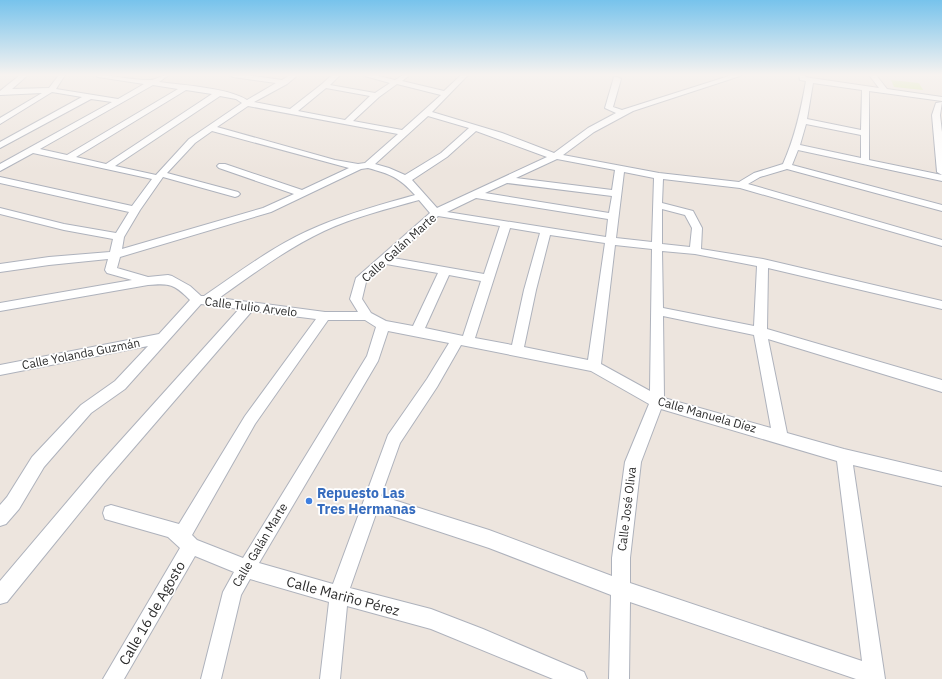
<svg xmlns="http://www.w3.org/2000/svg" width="942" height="679" font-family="'IBM Plex Sans',sans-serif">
<rect width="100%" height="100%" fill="#ede5de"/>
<path fill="#cfec95" d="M891,80L919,83L923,90L894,87Z"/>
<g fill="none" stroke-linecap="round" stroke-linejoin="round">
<defs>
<g id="minor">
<path d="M20,75H28L12,89L49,88L59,75H65L56,89L118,99L144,84L98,77L95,75C113,75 130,80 149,80C155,81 160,75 169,75L159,82C182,85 229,88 247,100L276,83L233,77L230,75H246L282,80L290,75H298L287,84L254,102L290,109L322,84L332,75H340L330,85L375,93L390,83L365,76L364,75H375L395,80L403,75H410L402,81L444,91L461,75H468L432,112L502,133L554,153L588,128L616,113L605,108L614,77H617L621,79L613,107L622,110L732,75H741L740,76L633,111L594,132L563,155L659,173L739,182L754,173L783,164C795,137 801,110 806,81L800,80L799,75H805L806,77L811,78L879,88L869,75H876L887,89L942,97V101L869,91V160L942,175V181L798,150L792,165L942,205V211L787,169L760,177L748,184L942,240V246L740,188L663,179L662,203L693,211L702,228L701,249L763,259L942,301V309L768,268L767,329L942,380V392L768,339L787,433L844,449L942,472V486L853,465L885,679H856L630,602L629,679H609L611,595L489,548L377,511L350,588L431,609L483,629L584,672L587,679H553L431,629L347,606L340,679H320L329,602L250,579L241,595L221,679H201L223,592L234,572L195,556L124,679H103L180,548L168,537L105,519L103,513L105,507L111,505L179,524L245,416L316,319L252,311L107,479L7,602L0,604V581L95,469L239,309L201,304L125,389L91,413L44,467L19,509L6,524L0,526V505L7,497L32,457L81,405L115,381L148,346L0,375V365L159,334L190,300C174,284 170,283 148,285L0,311V303L132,280L107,273L105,270L108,259L49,265L0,272V264L49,257L110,252L113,239L64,230L0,214V208L64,224L116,233L129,212L0,183V177L132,206L152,179L33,153L0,171V164L112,102L91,99L0,148V142L82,97L52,92L0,124V118L42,93L0,95V91ZM813,83L862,90L861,130L807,119ZM397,84L441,95L402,130L353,121L379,97ZM153,85L178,89L67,155L40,149ZM326,88L370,96L345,120L298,111ZM186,90L212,94L106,164L76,157ZM220,96L236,99L242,103L189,139L156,175L115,166ZM248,106L398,134L365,163L358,164L335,160L217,127ZM428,116L469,128L441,153L405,175L389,168L375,164ZM806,124L861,135V158L800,145ZM212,131L349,168L302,190L225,164H219L217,166L219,168L294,194L263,208L122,249L124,237L140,210L163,177L235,197L238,196L240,194L238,192L167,173L195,143ZM476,131L547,157L437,208L412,180L447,157ZM557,159L615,170L612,190L516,178ZM368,168C390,174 399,177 415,195C383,204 350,213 319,226C277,243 241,271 204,296H201L190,286L172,276L168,275L148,277L117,268L120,257L271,212L361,169ZM624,172L654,178L652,242L616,238ZM507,183L612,196L609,213L485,193ZM476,198L608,219L606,237L447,212ZM419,200L430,213L356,278L350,299L358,312H325L219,298C253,274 286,249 324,231C354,217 387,209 419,200ZM662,209L685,215L692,228L690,247L662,244ZM438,216L500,226L484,274L393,258ZM510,228L540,233L524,290L512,345L475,338ZM550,235L605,243L588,360L524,347L536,290ZM615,245L652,249L650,391L601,364ZM662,251L695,254L757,266L754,326L663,308ZM386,264L438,273L413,326L386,321L371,313L362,299L366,282ZM449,275L481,281L463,336L425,328ZM663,316L754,335L771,428L664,398ZM328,320H365L376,327L367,356L243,558L197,540L192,535L255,424ZM388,331L449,343L427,379L388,435L333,584L259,563L378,361ZM461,345L591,371L649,404L625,462L612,558V576L489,530L381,496L400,443L437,387ZM661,409L837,461L862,661L630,583V558L641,462Z"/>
<path d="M942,102L940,115L942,132V175L937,172L932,115L936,103Z"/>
</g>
</defs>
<use href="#minor" stroke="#aeb2bc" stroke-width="2"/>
<use href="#minor" fill="#fff" fill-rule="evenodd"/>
</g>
<linearGradient id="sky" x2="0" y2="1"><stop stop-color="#77c3ec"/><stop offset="0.44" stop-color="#f7f3f0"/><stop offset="1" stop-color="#f7f3f0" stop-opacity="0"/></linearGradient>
<rect width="942" height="170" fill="url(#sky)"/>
<circle fill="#3f7fe0" stroke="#fff" stroke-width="1.5" cx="309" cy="501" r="4"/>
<g text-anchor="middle" stroke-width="3.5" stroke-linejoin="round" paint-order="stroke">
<g font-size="12" fill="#2c2c2c" stroke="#fff">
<text transform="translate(399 248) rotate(-42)" y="4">Calle Galán Marte</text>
<text transform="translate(251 307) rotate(7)" y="4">Calle Tulio Arvelo</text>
<text transform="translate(81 354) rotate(-11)" y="4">Calle Yolanda Guzmán</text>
<text transform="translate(707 415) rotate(16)" y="4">Calle Manuela Díez</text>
<text transform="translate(627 509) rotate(-83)" y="4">Calle José Oliva</text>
<text transform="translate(260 545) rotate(-59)" y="4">Calle Galán Marte</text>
</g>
<g font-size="14" font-weight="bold" fill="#366cbe" stroke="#fff" text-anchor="start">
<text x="317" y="498">Repuesto Las<tspan x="317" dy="16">Tres Hermanas</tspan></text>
</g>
<g font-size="14" fill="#2c2c2c" stroke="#fff">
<text transform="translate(343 596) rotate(15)" y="5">Calle Mariño Pérez</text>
<text transform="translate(152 613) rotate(-60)" y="5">Calle 16 de Agosto</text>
</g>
</g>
</svg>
